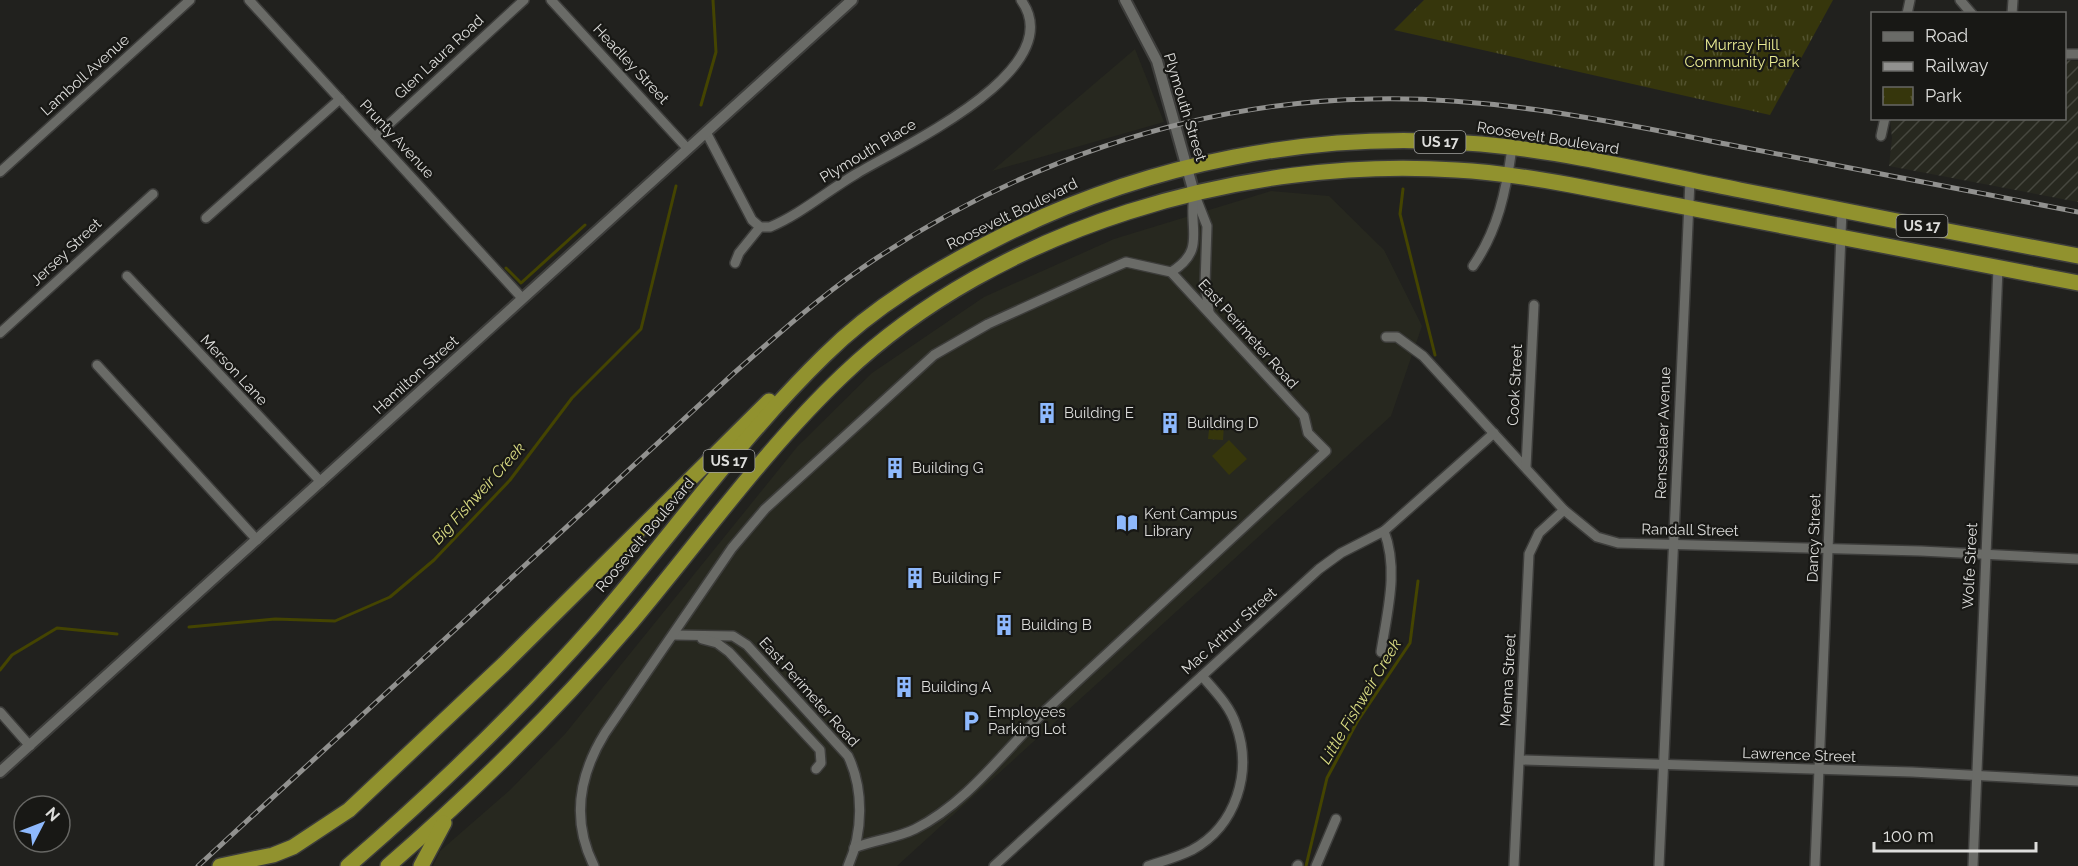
<svg xmlns="http://www.w3.org/2000/svg" width="2078" height="866" font-family="Raleway,sans-serif">
<defs>
<pattern id="industrial-furrows" width="10" height="10" patternUnits="userSpaceOnUse" patternTransform="scale(1.5)"><rect width="10" height="10" fill="#27281f"/><path d="M-1 1l2-2M0 10L10 0M9 11l2-2" fill="none" stroke="#46473f"/></pattern>
<pattern id="park-tufts" width="24" height="20" patternUnits="userSpaceOnUse" patternTransform="scale(1.5)"><rect width="24" height="20" fill="#36360c"/><path d="M3 7l-1-3M5 7V3M7 7l1-3M15 17l-1-3M17 17v-4M19 17l1-3" fill="none" stroke="#53532f"/></pattern>
</defs>
<rect width="100%" height="100%" fill="#21211e"/>
<g fill="#27281f">
<path d="M1135,49L1164,122L992,171Z"/>
<path d="M1271,191L1329,196L1384,250L1422,326L1391,416L897,866H433L440,851L510,790L565,734L797,447L872,373L984,297L1114,239Z"/>
</g>
<path fill="url(#industrial-furrows)" d="M2065,60L2078,61V202L1889,166L1892,138L1890,119L2064,118Z"/>
<path fill="#36360c" d="M1229,440L1247,459L1229,475L1212,456Z"/>
<g fill="url(#park-tufts)">
<path d="M1424,0H1833L1770,115L1394,30Z"/>
<path d="M1210,422L1224,423L1223,440L1208,439Z"/>
</g>
<g fill="none" stroke-linecap="round" stroke-linejoin="round">
<g stroke="#444401" stroke-width="3">
<path d="M701,105L716,52L713,0"/>
<path d="M1403,189L1400,214L1435,355"/>
<path d="M506,268L521,283L585,225"/>
<path d="M189,627L275,619L335,621L390,597L434,560L510,480L572,398L641,329L676,186"/>
<path d="M0,670L12,655L57,628L117,634"/>
<path d="M1306,866L1327,778L1357,722L1410,643L1418,581"/>
</g>
<defs>
<g id="minor">
<path d="M249,0L522,298"/>
<path d="M551,0L687,148"/>
<path d="M1960,0L1972,14"/>
<path d="M1907,14L1910,0"/>
<path d="M2012,14L2013,0"/>
<path d="M2064,54H2078"/>
<path d="M706,132L752,220L760,227H770C801,214 827,191 856,174C900,147 1072,70 1021,0"/>
<path d="M1881,136L1885,118"/>
<path d="M375,137L524,0"/>
<path d="M0,172L190,0"/>
<path d="M1194,193L1207,226L1205,284L1209,312"/>
<path d="M206,218L340,99"/>
<path d="M735,263L739,253L760,227"/>
<path d="M1473,266C1498,230 1506,191 1512,148"/>
<path d="M1171,272C1207,250 1188,229 1194,195"/>
<path d="M127,276L321,482"/>
<path d="M0,333L153,194"/>
<path d="M1386,337H1397L1423,356L1564,510L1597,537L1618,543L1921,551L2078,559"/>
<path d="M97,365L257,540"/>
<path d="M1526,467L1534,305"/>
<path d="M674,635L733,636L747,645L848,756C864,789 863,833 848,866"/>
<path d="M702,639L717,643L729,652L820,750L821,763L816,769"/>
<path d="M1381,652C1387,612 1399,570 1384,531"/>
<path d="M0,712L30,746"/>
<path d="M1520,760L1912,772L2078,781"/>
<path d="M594,866C571,820 579,775 605,733L732,548L765,509L934,355L988,324L1087,279L1126,262L1171,272L1304,416L1308,433L1326,451L1044,712C1004,751 967,803 915,829C897,838 874,840 854,848"/>
<path d="M994,866L1319,569L1341,553L1384,531L1494,433"/>
<path d="M1148,866C1163,861 1178,857 1192,850C1236,826 1253,772 1236,725C1230,706 1215,691 1202,676"/>
<path d="M1297,866L1298,865"/>
<path d="M1316,866L1336,819"/>
<path d="M1514,866L1529,554L1539,533L1564,510"/>
<path d="M1659,866L1690,180"/>
<path d="M1815,866L1842,210"/>
<path d="M1973,866L1998,268"/>
</g>
<g id="tertiary">
<path d="M1125,0L1157,61L1194,193"/>
<path d="M0,772L852,0"/>
</g>
<g id="trunk">
<path d="M220,866L273,855L293,847L349,810L504,664L769,401"/>
<path d="M348,866C435,791 518,711 594,625C671,536 740,438 824,356C874,306 937,269 1000,237C1146,163 1317,129 1481,144C1568,152 1654,173 1740,190C1853,212 1965,235 2078,256"/>
<path d="M388,866C474,791 556,711 630,624C699,542 765,449 843,375C998,227 1245,156 1456,170C1495,172 1533,178 1571,185L2078,283"/>
<path d="M421,866L444,823"/>
</g>
</defs>
<use href="#minor" stroke="#3d3d3b" stroke-width="12"/>
<use href="#tertiary" stroke="#3d3d3b" stroke-width="14"/>
<use href="#trunk" stroke="#3d3d3b" stroke-width="18"/>
<use href="#minor" stroke="#6a6b67" stroke-width="9"/>
<use href="#tertiary" stroke="#6a6b67" stroke-width="10"/>
<use href="#trunk" stroke="#91922e" stroke-width="15"/>
<defs>
<path id="rail" d="M198,866L734,373C775,337 816,300 862,268C1010,166 1190,102 1371,99C1492,96 1609,121 1726,144C1843,167 1961,189 2078,212"/>
</defs>
<use href="#rail" stroke="#91918f" stroke-width="5"/>
<use href="#rail" stroke="#181815" stroke-width="3" stroke-dasharray="9" stroke-linecap="butt"/>
</g>
<defs>
<symbol id="building-bare" viewBox="-9 -9 18 18"><path d="M-4-6H4V6H1V3H-1V6H-4ZM-2.5-4.3h1.7v1.8h-1.7ZM.8-4.3h1.7v1.8H.8ZM-2.5-1h1.7V.8h-1.7ZM.8-1h1.7V.8H.8Z" fill="#8eb9fd" stroke="#181815" stroke-width="2.5" paint-order="stroke"/></symbol>
<symbol id="library-bare" viewBox="-9 -9 18 18"><path d="M-6-4Q-3-5.5-.7-3.5V5Q-3 3-6 4ZM6-4Q3-5.5 .7-3.5V5Q3 3 6 4Z" fill="#8eb9fd" stroke="#181815" stroke-width="2.5" paint-order="stroke"/></symbol>
<symbol id="parking-bare" viewBox="-9 -9 18 18"><path d="M-3.5-5.5H1a3.5 3.5 0 0 1 0 7H-1V5.5H-3.5ZM-1-3.4V-.6H.8a1.4 1.4 0 0 0 0-2.8Z" fill="#8eb9fd" stroke="#181815" stroke-width="2.5" paint-order="stroke"/></symbol>
</defs>
<g fill-rule="evenodd">
<use href="#building-bare" x="1032" y="398" width="30" height="30"/>
<use href="#building-bare" x="1155" y="408" width="30" height="30"/>
<use href="#building-bare" x="880" y="453" width="30" height="30"/>
<use href="#library-bare" x="1112" y="508" width="30" height="30"/>
<use href="#building-bare" x="900" y="563" width="30" height="30"/>
<use href="#building-bare" x="989" y="610" width="30" height="30"/>
<use href="#building-bare" x="889" y="672" width="30" height="30"/>
<use href="#parking-bare" x="956" y="706" width="30" height="30"/>
</g>
<g text-anchor="middle" stroke-width="4.5" stroke-linejoin="round" paint-order="stroke">
<g fill="#181815" stroke="#a2a2a0" stroke-width="1.5">
<rect x="1414.5" y="131" width="51" height="22" rx="4.5"/>
<rect x="1896.5" y="215" width="51" height="22" rx="4.5"/>
<rect x="703.5" y="450" width="51" height="22" rx="4.5"/>
</g>
<g font-size="14" font-weight="bold" fill="#dddddb">
<text x="1440" y="147">US 17</text>
<text x="1922" y="231">US 17</text>
<text x="729" y="466">US 17</text>
</g>
<g font-size="15" fill="#e8ea92" stroke="#181815">
<text x="1742" y="50">Murray Hill<tspan x="1742" dy="17">Community Park</tspan></text>
</g>
<g font-size="15" fill="#dddddb" stroke="#181815">
<text transform="translate(439 57) rotate(-43)" y="5">Glen Laura Road</text>
<text transform="translate(631 64) rotate(47)" y="5">Headley Street</text>
<text transform="translate(85 75) rotate(-42)" y="5">Lamboll Avenue</text>
<text transform="translate(1185 107) rotate(73)" y="5">Plymouth Street</text>
<text transform="translate(1548 138) rotate(9)" y="5">Roosevelt Boulevard</text>
<text transform="translate(397 139) rotate(47)" y="5">Prunty Avenue</text>
<text transform="translate(868 151) rotate(-31)" y="5">Plymouth Place</text>
<text transform="translate(1012 214) rotate(-26)" y="5">Roosevelt Boulevard</text>
<text transform="translate(66 252) rotate(-43)" y="5">Jersey Street</text>
<text transform="translate(1248 334) rotate(48)" y="5">East Perimeter Road</text>
<text transform="translate(234 370) rotate(47)" y="5">Merson Lane</text>
<text transform="translate(416 375) rotate(-42)" y="5">Hamilton Street</text>
<text transform="translate(1515 385) rotate(-87)" y="5">Cook Street</text>
<text transform="translate(1663 433) rotate(-88)" y="5">Rensselaer Avenue</text>
<text transform="translate(1690 530) rotate(1)" y="5">Randall Street</text>
<text transform="translate(645 535) rotate(-50)" y="5">Roosevelt Boulevard</text>
<text transform="translate(1814 538) rotate(-88)" y="5">Dancy Street</text>
<text transform="translate(1970 566) rotate(-87)" y="5">Wolfe Street</text>
<text transform="translate(1229 631) rotate(-42)" y="5">Mac Arthur Street</text>
<text transform="translate(1508 680) rotate(-87)" y="5">Menna Street</text>
<text transform="translate(809 692) rotate(48)" y="5">East Perimeter Road</text>
<text transform="translate(1799 755) rotate(2)" y="5">Lawrence Street</text>
</g>
<g font-size="15" fill="#dddddb" stroke="#181815" text-anchor="start">
<text x="1064" y="418">Building E</text>
<text x="1187" y="428">Building D</text>
<text x="912" y="473">Building G</text>
<text x="1144" y="519">Kent Campus<tspan x="1144" dy="17">Library</tspan></text>
<text x="932" y="583">Building F</text>
<text x="1021" y="630">Building B</text>
<text x="921" y="692">Building A</text>
<text x="988" y="717">Employees<tspan x="988" dy="17">Parking Lot</tspan></text>
</g>
<g font-size="16" font-style="italic" fill="#d8da82" stroke="#181815">
<text transform="translate(478 493) rotate(-48)" y="6">Big Fishweir Creek</text>
<text transform="translate(1360 701) rotate(-59)" y="6">Little Fishweir Creek</text>
</g>
</g>
<rect x="1871" y="12" width="195" height="108" fill="#181815" stroke="#676764" stroke-width="1.5"/>
<rect x="1883" y="32" width="30" height="9" fill="#6a6b67" stroke="#676764" stroke-width="1.5"/>
<text x="1925" y="42" font-size="18" fill="#dddddb">Road</text>
<rect x="1883" y="62" width="30" height="9" fill="#91918f" stroke="#676764" stroke-width="1.5"/>
<text x="1925" y="72" font-size="18" fill="#dddddb">Railway</text>
<rect x="1883" y="87" width="30" height="18" fill="url(#park-tufts)" stroke="#676764" stroke-width="1.5"/>
<text x="1925" y="102" font-size="18" fill="#dddddb">Park</text>
<g transform="translate(42 824) rotate(48)"><circle r="28" fill="#181815" stroke="#676764" stroke-width="1.5"/>
<path d="M0-4.5L10 22L0 15L-10 22Z" fill="#8eb9fd"/>
<text y="-9" font-size="16" font-weight="bold" text-anchor="middle" fill="#dddddb">N</text>
</g>
<path d="M1874 842v9h162v-9" fill="none" stroke="#dddddb" stroke-width="3"/>
<text x="1883" y="842" font-size="18" fill="#dddddb" stroke="#181815" stroke-width="4.5" paint-order="stroke">100 m</text>
</svg>
